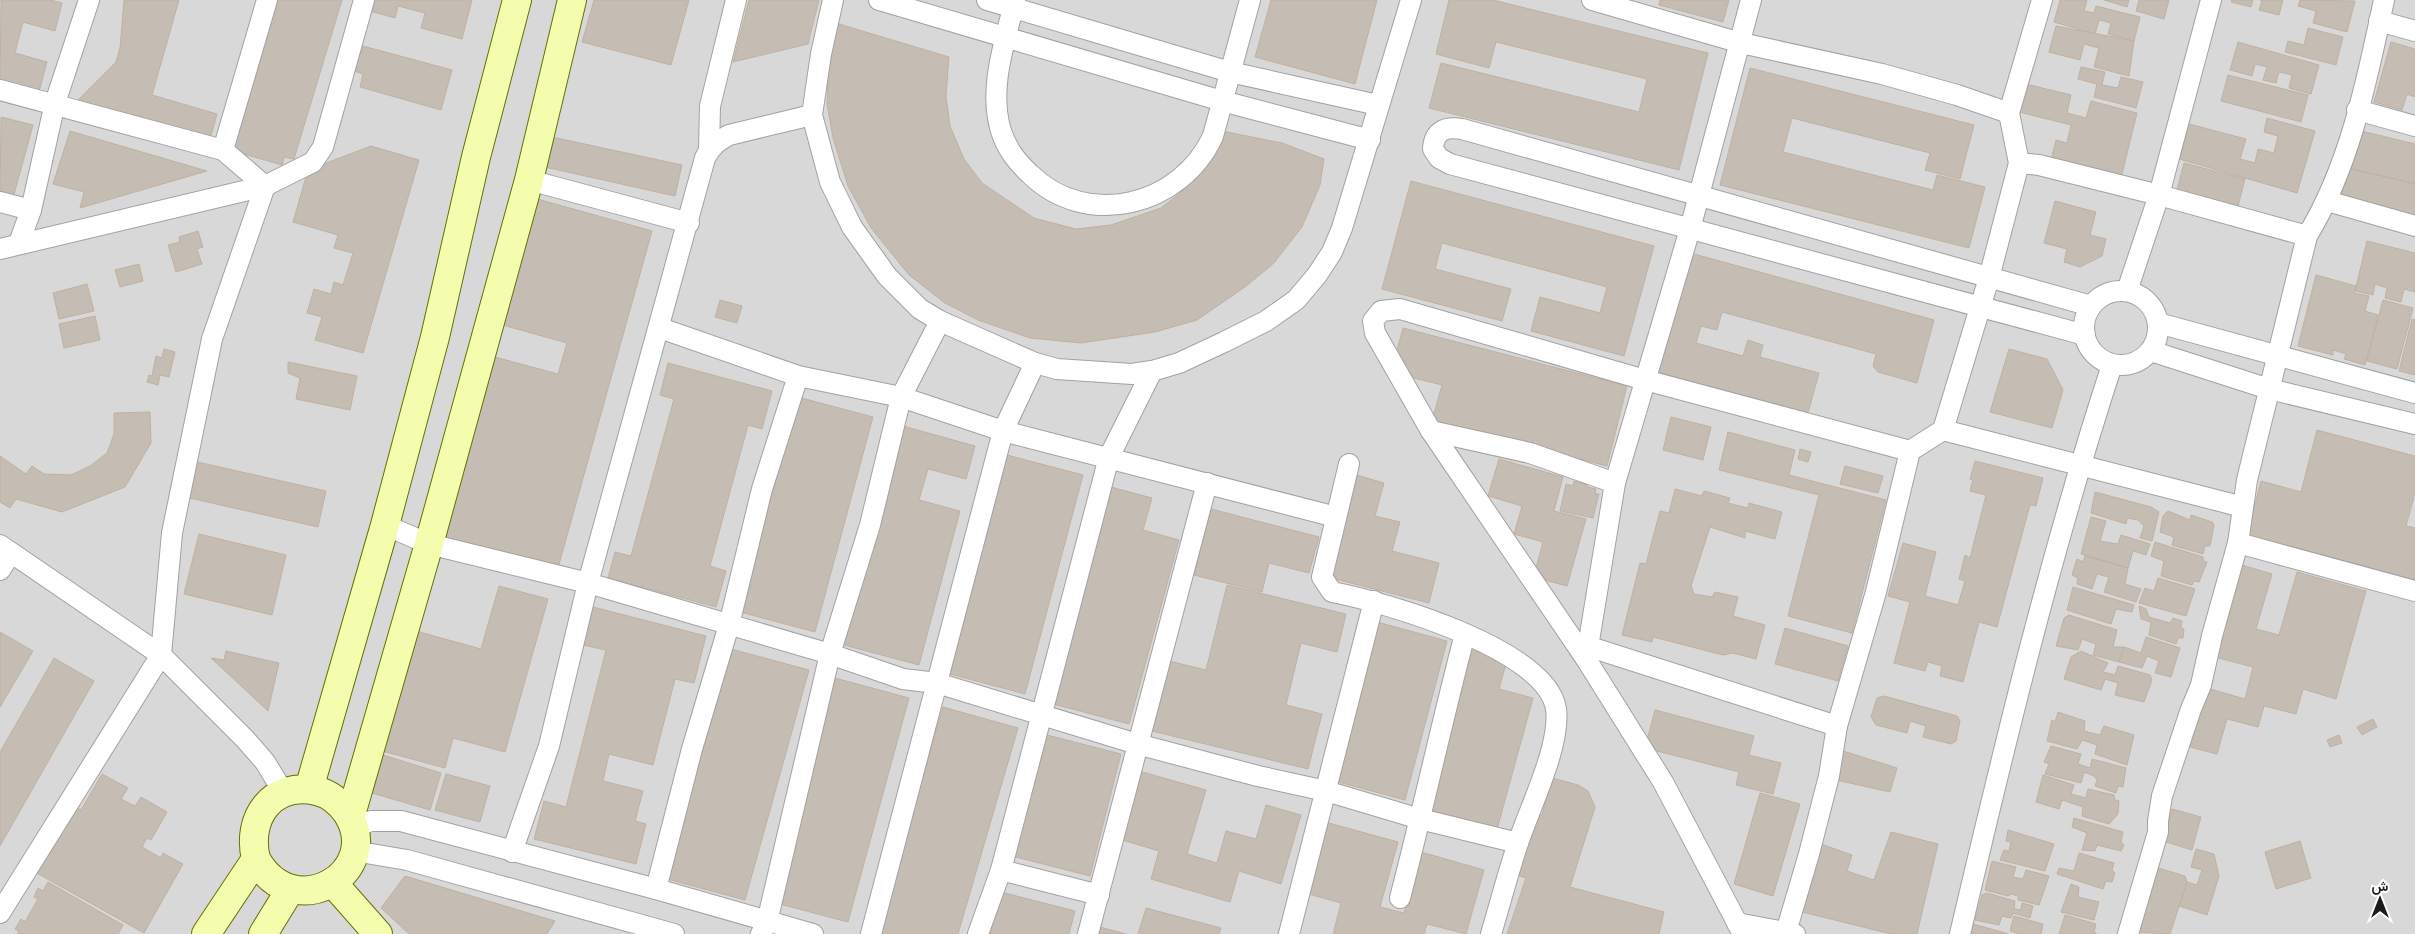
<svg xmlns="http://www.w3.org/2000/svg" width="2415" height="934" font-family="Manrope,Vazirmatn,sans-serif">
<rect width="100%" height="100%" fill="#eeeae0"/>
<rect fill="#d9d8d8" x="0" y="0" width="2415" height="934"/>
<g fill="#c5bcb3" stroke="#c0b1a1">
<path d="M1,0H51L62,3L55,31L23,22L15,53L47,62L38,95L0,86Z"/>
<path d="M124,0H179L152,95L217,114L209,143L74,104L116,62L120,48Z"/>
<path d="M275,0H342L294,159L284,157L282,165L230,150Z"/>
<path d="M373,0H472L462,39L421,28L425,13L398,6L395,18L370,11Z"/>
<path d="M594,0H689L671,65L582,42Z"/>
<path d="M749,0H819L808,44L733,62Z"/>
<path d="M1271,0H1377L1355,84L1255,57Z"/>
<path d="M1449,0H1493L1708,53L1679,170L1429,108L1441,63L1639,112L1647,79L1496,42L1489,68L1436,54Z"/>
<path d="M1660,0H1729L1723,22L1659,5Z"/>
<path d="M2060,0H2087L2084,11L2094,13L2096,6L2140,17L2134,41L2108,34L2111,23L2099,20L2095,34L2054,22Z"/>
<path d="M2104,0H2129L2127,7Z"/>
<path d="M2139,0H2169L2164,19L2136,11Z"/>
<path d="M2232,0H2253L2251,7L2231,2Z"/>
<path d="M2260,0H2283L2279,15L2259,10L2262,1Z"/>
<path d="M2300,0L2355,1L2347,32L2313,23L2316,11L2298,6Z"/>
<path d="M839,24L949,57L946,96L950,126L964,159L982,183L1034,218L1076,229L1111,225L1161,208L1180,193L1192,180L1222,131L1282,143L1324,159L1320,185L1302,227L1274,263L1245,287L1197,320L1155,332L1081,343L1030,338L978,320L945,303L909,275L871,228L848,186L833,138L827,104L829,54Z"/>
<path d="M2056,26L2134,41L2129,76L2094,67L2099,48L2084,44L2080,60L2049,52Z"/>
<path d="M2308,28L2343,37L2336,65L2285,52L2288,41L2304,45Z"/>
<path d="M2238,42L2319,65L2311,94L2289,88L2292,75L2279,72L2276,83L2263,80L2267,67L2255,64L2252,76L2230,70Z"/>
<path d="M2391,42L2415,49V97L2407,94L2402,110L2374,102Z"/>
<path d="M363,46L452,70L441,110L360,87L363,74L351,70L356,53L361,54Z"/>
<path d="M2081,67L2105,72L2102,85L2118,88L2121,77L2143,82L2136,108L2094,97L2097,84L2078,79Z"/>
<path d="M1750,68L1974,125L1960,179L1925,170L1930,153L1792,118L1783,152L1933,190L1937,175L1985,187L1969,248L1720,185Z"/>
<path d="M2228,75L2308,95L2301,122L2221,101Z"/>
<path d="M2026,84L2071,95L2067,113L2086,118L2091,101L2137,113L2121,178L2051,160L2056,140L2067,143L2071,125L2019,112Z"/>
<path d="M1,117L33,125L13,198L0,194Z"/>
<path d="M2267,118L2315,131L2297,193L2179,159L2189,124L2246,139L2240,159L2255,163L2258,149L2274,153L2278,136L2264,132Z"/>
<path d="M2357,130L2415,144V184L2348,168Z"/>
<path d="M70,131L207,171L80,208L84,192L53,184Z"/>
<path d="M552,137L682,165L675,196L545,167Z"/>
<path d="M371,146L419,160L363,353L315,340L322,317L307,313L314,289L331,294L334,282L343,285L353,253L334,248L338,235L293,222L308,170Z"/>
<path d="M2184,163L2245,179L2238,206L2177,190Z"/>
<path d="M2348,168L2415,184V215L2341,197Z"/>
<path d="M1411,181L1654,246L1624,356L1531,331L1540,297L1600,313L1607,287L1442,243L1435,269L1511,289L1502,321L1382,289Z"/>
<path d="M534,198L652,231L558,568L441,536L491,356L558,374L567,343L499,324Z"/>
<path d="M2055,201L2096,212L2090,235L2106,239L2102,256L2080,267L2064,262L2067,249L2044,243Z"/>
<path d="M198,231L203,247L197,249L202,264L176,272L168,245L180,242L179,237Z"/>
<path d="M2367,241L2415,253V292L2404,289L2401,302L2385,298L2387,288L2375,284L2373,295L2355,291Z"/>
<path d="M1687,252L1934,320L1917,383L1878,372L1873,366L1876,354L1722,312L1717,330L1701,326L1696,343L1743,356L1748,340L1763,345L1760,357L1819,373L1808,413L1654,371Z"/>
<path d="M139,264L143,281L120,287L115,270Z"/>
<path d="M2316,275L2356,286L2354,293L2369,296L2365,311L2378,315L2365,365L2344,359L2346,354L2333,350V355L2298,346Z"/>
<path d="M87,284L94,311L59,319L53,293Z"/>
<path d="M720,300L742,306L737,323L715,317Z"/>
<path d="M2383,300L2413,308L2397,369L2367,361Z"/>
<path d="M95,316L100,340L64,348L59,324Z"/>
<path d="M2412,319L2415,320V375L2399,371Z"/>
<path d="M1403,328L1627,386L1607,466L1432,421L1442,385L1414,378L1396,354Z"/>
<path d="M164,349L175,352L169,377L160,375L158,385L147,382L149,375L152,376L156,356L162,358Z"/>
<path d="M2009,349L2047,359L2063,390L2052,428L1990,412Z"/>
<path d="M288,362L357,376L350,410L296,399L300,378L288,373Z"/>
<path d="M668,363L772,391L762,429L748,425L710,566L726,571L716,607L608,578L615,552L631,556L674,399L660,395Z"/>
<path d="M798,397L873,417L815,632L740,612Z"/>
<path d="M150,412L151,443L125,487L62,512L16,499L10,508L0,502V456L26,474L32,466L44,474L71,475L90,466L107,453L114,434V413Z"/>
<path d="M1671,417L1711,427L1703,460L1663,450Z"/>
<path d="M903,426L975,446L966,479L928,469L919,500L960,511L919,665L844,645Z"/>
<path d="M2317,430L2415,456V493L2406,526L2415,528V583L2246,539L2261,481L2301,492Z"/>
<path d="M1728,432L1795,450L1789,475L1886,500L1852,633L1788,616L1819,495L1719,470Z"/>
<path d="M1800,449L1811,452L1808,462L1798,459Z"/>
<path d="M1007,455L1083,475L1025,694L950,674Z"/>
<path d="M1499,459L1563,477L1554,511L1586,519L1567,586L1537,578L1535,572L1543,542L1514,534L1522,506L1488,496Z"/>
<path d="M193,461L326,491L318,527L185,497Z"/>
<path d="M1975,461L2043,478L2036,506L2030,505L1997,627L1979,622L1963,682L1940,676L1942,666L1928,662L1925,671L1894,663L1910,602L1888,596L1903,543L1936,552L1925,596L1958,605L1965,581L1959,579L1965,555L1970,558L1986,495L1970,491L1973,480L1970,479Z"/>
<path d="M1845,466L1883,476L1878,493L1840,484Z"/>
<path d="M1353,474L1384,483L1375,516L1400,522L1392,551L1439,563L1429,603L1327,577Z"/>
<path d="M1574,481L1587,484V487L1596,489L1595,494H1599L1593,518L1560,511L1566,484L1573,486Z"/>
<path d="M1111,487L1152,498L1143,530L1179,540L1129,724L1053,704Z"/>
<path d="M1675,489L1702,496L1704,491L1730,498L1728,503L1748,508L1749,503L1782,512L1775,539L1745,531V538L1710,527L1691,586L1694,594L1712,597L1715,592L1738,597L1733,616L1765,625L1756,659L1733,653L1723,655L1653,637L1652,642L1622,635L1640,563L1646,564L1660,511L1669,513Z"/>
<path d="M2095,492L2151,507L2159,512L2152,541L2140,538L2144,526L2138,520L2127,518L2126,524L2091,513Z"/>
<path d="M1211,509L1319,537L1309,573L1269,563L1262,592L1194,575Z"/>
<path d="M2168,511L2190,520L2191,515L2212,522L2214,525L2210,546H2205L2203,554L2172,545L2174,537L2160,532L2163,516Z"/>
<path d="M2091,517L2106,521L2100,541L2118,544L2121,535L2150,544L2146,555L2133,551L2128,568L2081,554Z"/>
<path d="M199,534L286,555L272,615L184,594Z"/>
<path d="M2155,542L2203,557V561L2207,562L2199,582L2194,581L2192,585L2161,576L2164,561L2151,556Z"/>
<path d="M2085,556L2128,568L2125,584L2141,589L2136,602L2104,592L2109,577L2097,574L2092,589L2077,584L2078,578L2072,575L2077,559L2083,562Z"/>
<path d="M2242,565L2272,574L2256,629L2279,635L2297,572L2366,591L2336,699L2303,689L2296,714L2264,706L2258,727L2227,719L2217,754L2190,747L2207,688L2245,699L2253,667L2211,656L2219,626L2226,625Z"/>
<path d="M2158,578L2195,589L2186,616L2139,603L2145,588L2154,591Z"/>
<path d="M1227,585L1346,614L1337,652L1301,643L1286,705L1322,714L1308,769L1152,731L1169,661L1206,670Z"/>
<path d="M499,586L548,599L505,752L453,738L445,768L382,751L416,631L481,649Z"/>
<path d="M2073,587L2134,605L2132,612L2116,609L2111,624L2067,610Z"/>
<path d="M2139,606L2146,609L2149,617L2170,623L2173,618L2182,621L2181,628L2184,629L2183,638H2178L2176,644L2149,635L2151,622L2141,619Z"/>
<path d="M593,607L706,636L694,683L675,679L653,765L609,754L603,781L643,791L635,821L646,824L636,864L534,839L544,801L566,807L606,650L583,645Z"/>
<path d="M2069,615L2117,630L2113,647H2124L2119,662L2093,655L2096,644L2082,639L2078,650L2056,646L2064,618Z"/>
<path d="M1377,622L1447,641L1405,800L1335,781Z"/>
<path d="M1785,628L1848,646L1838,681L1775,664Z"/>
<path d="M0,632L33,651L0,707Z"/>
<path d="M2146,637L2180,648L2171,677L2155,673L2159,661L2147,656L2142,668L2119,662L2124,647L2141,653Z"/>
<path d="M731,649L809,670L745,900L667,879Z"/>
<path d="M1468,649L1507,660L1499,689L1533,698L1496,833L1424,813Z"/>
<path d="M226,651L279,663L268,711L211,658L224,660Z"/>
<path d="M2081,651L2108,663L2103,672L2115,675L2118,666L2150,675L2152,680L2144,702L2115,695L2118,683L2105,679L2101,690L2064,679L2071,657Z"/>
<path d="M54,658L94,681L0,846V752Z"/>
<path d="M835,678L909,698L848,922L776,903Z"/>
<path d="M1884,696L1957,716L1960,721L1956,741L1951,744L1923,737L1926,726L1910,721L1907,733L1876,725L1871,717L1877,698Z"/>
<path d="M943,707L1018,728L958,934H877Z"/>
<path d="M1655,710L1754,736L1749,755L1781,763L1773,794L1736,785L1739,772L1645,748Z"/>
<path d="M2058,712L2085,721L2084,731L2100,735L2104,726L2134,735L2127,765L2095,754L2097,745L2082,740L2077,749L2047,741L2052,720L2055,722Z"/>
<path d="M2373,719L2377,727L2362,735L2357,727Z"/>
<path d="M1043,734L1121,754L1090,876L1012,856Z"/>
<path d="M2339,735L2342,743L2330,747L2327,740Z"/>
<path d="M2051,746L2081,754L2078,764L2090,768L2092,759L2126,768L2123,787L2118,786L2116,793L2095,786L2097,780L2094,776L2084,772L2081,783L2045,774L2049,764L2044,762Z"/>
<path d="M1843,751L1897,768L1890,792L1836,780Z"/>
<path d="M383,755L441,773L430,810L372,793Z"/>
<path d="M1139,771L1206,790L1187,854L1217,863L1226,831L1256,839L1266,805L1301,815L1281,884L1239,871L1230,902L1151,879L1159,851L1119,839Z"/>
<path d="M102,774L128,788L121,799L135,806L141,797L167,812L151,840L147,838L142,847L161,858L163,853L183,864L144,933L35,872L73,806L81,810Z"/>
<path d="M446,774L490,786L480,822L435,810Z"/>
<path d="M2043,775L2074,785L2071,794L2086,798L2088,789L2114,795L2115,800L2119,801L2118,814L2109,824L2082,816L2083,807L2062,800L2059,809L2036,802Z"/>
<path d="M1552,778L1578,785L1588,791L1595,807L1570,887L1664,912L1659,934H1507L1526,878L1517,875L1536,813L1542,815Z"/>
<path d="M1760,793L1800,804L1773,896L1734,884Z"/>
<path d="M2172,809L2201,817L2192,850L2163,841Z"/>
<path d="M2074,818L2123,832L2121,842L2124,845L2121,851L2097,845L2095,851L2082,850L2087,833L2072,827Z"/>
<path d="M1325,822L1398,842L1380,907L1404,913L1421,852L1484,870L1466,934L1427,924L1424,934H1333L1341,903L1305,893Z"/>
<path d="M2008,830L2054,844L2045,871L2000,860L2004,850L2009,851L2011,842L2006,841Z"/>
<path d="M1891,832L1938,844L1917,934H1891L1802,912L1821,844L1852,855L1847,871L1874,880Z"/>
<path d="M2300,841L2311,878L2276,889L2265,852Z"/>
<path d="M2196,849L2214,854L2219,876L2207,915L2179,906L2187,882L2197,885L2202,870L2191,867Z"/>
<path d="M2079,853L2114,863L2112,870L2115,873L2112,882L2106,881L2103,889L2057,874L2059,868L2074,871Z"/>
<path d="M1992,861L2016,867L2013,877L2023,879L2026,870L2049,876L2039,905L2018,900V896L2011,894L2008,896L1985,890Z"/>
<path d="M2155,867L2185,876L2187,882L2170,934L2136,932Z"/>
<path d="M405,876L555,921L547,934H409L381,908Z"/>
<path d="M48,882L123,925L118,934H18L19,932L15,929L21,919L25,922L38,899L34,897L38,888L43,891Z"/>
<path d="M2071,884L2079,887L2078,897L2099,902L2094,920L2061,912Z"/>
<path d="M1001,892L1075,911L1069,934H990Z"/>
<path d="M1987,893L2015,901L2014,909L2021,910L2022,903L2033,906L2030,918L2013,913L2011,918L2002,916L1999,925L1975,920L1982,895Z"/>
<path d="M1146,908L1221,928L1219,934H1138Z"/>
<path d="M2065,915L2096,924L2094,932L2097,934H2059Z"/>
<path d="M2014,916L2043,924L2041,934H2020L2010,931Z"/>
<path d="M1973,924L2009,934H1970Z"/>
<path d="M1096,926L1126,934H1093Z"/>
</g>
<g fill="none" stroke-linecap="round" stroke-linejoin="round">
<defs>
<g id="street">
<path d="M833,0L821,54L812,115L830,182L852,227L887,276L920,309L940,321L1035,363L1057,369L1132,374L1152,371L1179,363L1224,342L1266,321L1296,300L1317,275L1332,252L1342,228L1411,0"/>
<path d="M879,0L1222,101L1370,140"/>
<path d="M987,0L1230,72L1378,105"/>
<path d="M1015,0C1005,42 988,88 1001,131C1007,149 1016,161 1030,174C1087,230 1181,206 1213,136L1250,0"/>
<path d="M1592,0L1741,43L1882,74L1957,95L2009,113L2019,163L2039,165L2159,195L2307,236"/>
<path d="M2379,21L2415,31"/>
<path d="M0,90L223,150L265,186L212,339L172,533L161,655L0,913"/>
<path d="M2357,110L2415,126"/>
<path d="M2009,113L2042,0"/>
<path d="M709,149L710,106L736,0"/>
<path d="M223,150L267,0"/>
<path d="M529,180L689,223"/>
<path d="M2327,201L2415,226"/>
<path d="M0,202L31,210"/>
<path d="M19,243L31,210L55,103L89,0"/>
<path d="M0,249L265,186L313,162L323,147L364,0"/>
<circle cx="2121" cy="328" r="37"/>
<path d="M2127,291L2159,195L2211,0"/>
<path d="M2158,323L2415,393"/>
<path d="M660,328L798,376L901,397L1003,431L1336,517"/>
<path d="M2085,335L1450,164L1439,158L1433,149C1434,131 1445,126 1462,129L2091,306"/>
<path d="M2151,351L2269,389L2415,424"/>
<path d="M1943,430L2243,507"/>
<path d="M1431,431L1530,453L1615,483"/>
<path d="M1349,464L1322,577L1332,592C1385,602 1547,649 1556,709C1561,745 1530,807 1518,843C1508,873 1500,904 1491,934"/>
<path d="M385,525L429,544L588,583L830,654L903,679L937,683L1137,744L1258,776L1326,791L1420,819L1518,843"/>
<path d="M2238,543L2415,591"/>
<path d="M0,545L161,655L245,739L265,762L284,793"/>
<path d="M0,570L11,553"/>
<path d="M1590,647L1837,726"/>
<path d="M1586,659L1615,483L1690,229L1751,0"/>
<path d="M354,827L371,821H401L656,889L813,934"/>
<path d="M354,851L407,860L674,934"/>
<path d="M512,852L549,746L588,583L705,158C711,146 718,141 729,135L812,115"/>
<path d="M1001,870L1099,895"/>
<path d="M656,889L692,749L729,625L762,489L798,376"/>
<path d="M1400,898C1423,810 1442,721 1465,634"/>
<path d="M1737,923L1795,934"/>
<path d="M1786,932L1809,854L1829,776L1837,726L1876,592L1910,451L1943,430L1989,278L2019,163"/>
<path d="M761,934L767,922L830,654L870,525L901,397L940,321"/>
<path d="M871,934L1003,431L1035,363"/>
<path d="M978,934L1001,870L1109,457L1152,371"/>
<path d="M1088,934L1207,483"/>
<path d="M1289,934L1374,601"/>
<path d="M1743,934L1663,782L1586,659L1431,431L1375,333L1373,321L1381,311L1400,309L1645,380L1910,451"/>
<path d="M1960,934C2005,743 2051,551 2112,365"/>
<path d="M2128,934L2158,832V821L2162,796L2191,709L2201,685L2212,636L2238,543L2247,480L2307,236C2350,166 2367,80 2384,0"/>
</g>
<g id="secondary">
<path d="M309,789L385,525L435,337L476,157L517,0"/>
<path d="M350,818L429,544L529,180L572,0"/>
<path d="M333,883L378,934"/>
<path d="M206,934L256,859C246,818 272,781 317,791C330,794 340,803 347,813C385,872 293,927 256,859"/>
<path d="M263,934L290,890"/>
</g>
</defs>
<use href="#street" stroke="#a2a2a2" stroke-width="22"/>
<use href="#secondary" stroke="#617400" stroke-width="30"/>
<use href="#street" stroke="#fff" stroke-width="20"/>
<use href="#secondary" stroke="#f4fdae" stroke-width="28"/>
</g>
<g transform="translate(2380 899)" stroke="#ffffff" stroke-width="4" paint-order="stroke">
<path d="M0-4L9 19L0 12L-9 19Z" fill="#1b1b1b"/>
<text y="-8" font-size="14" font-weight="bold" text-anchor="middle" fill="#1b1b1b">ش</text>
</g>
</svg>
